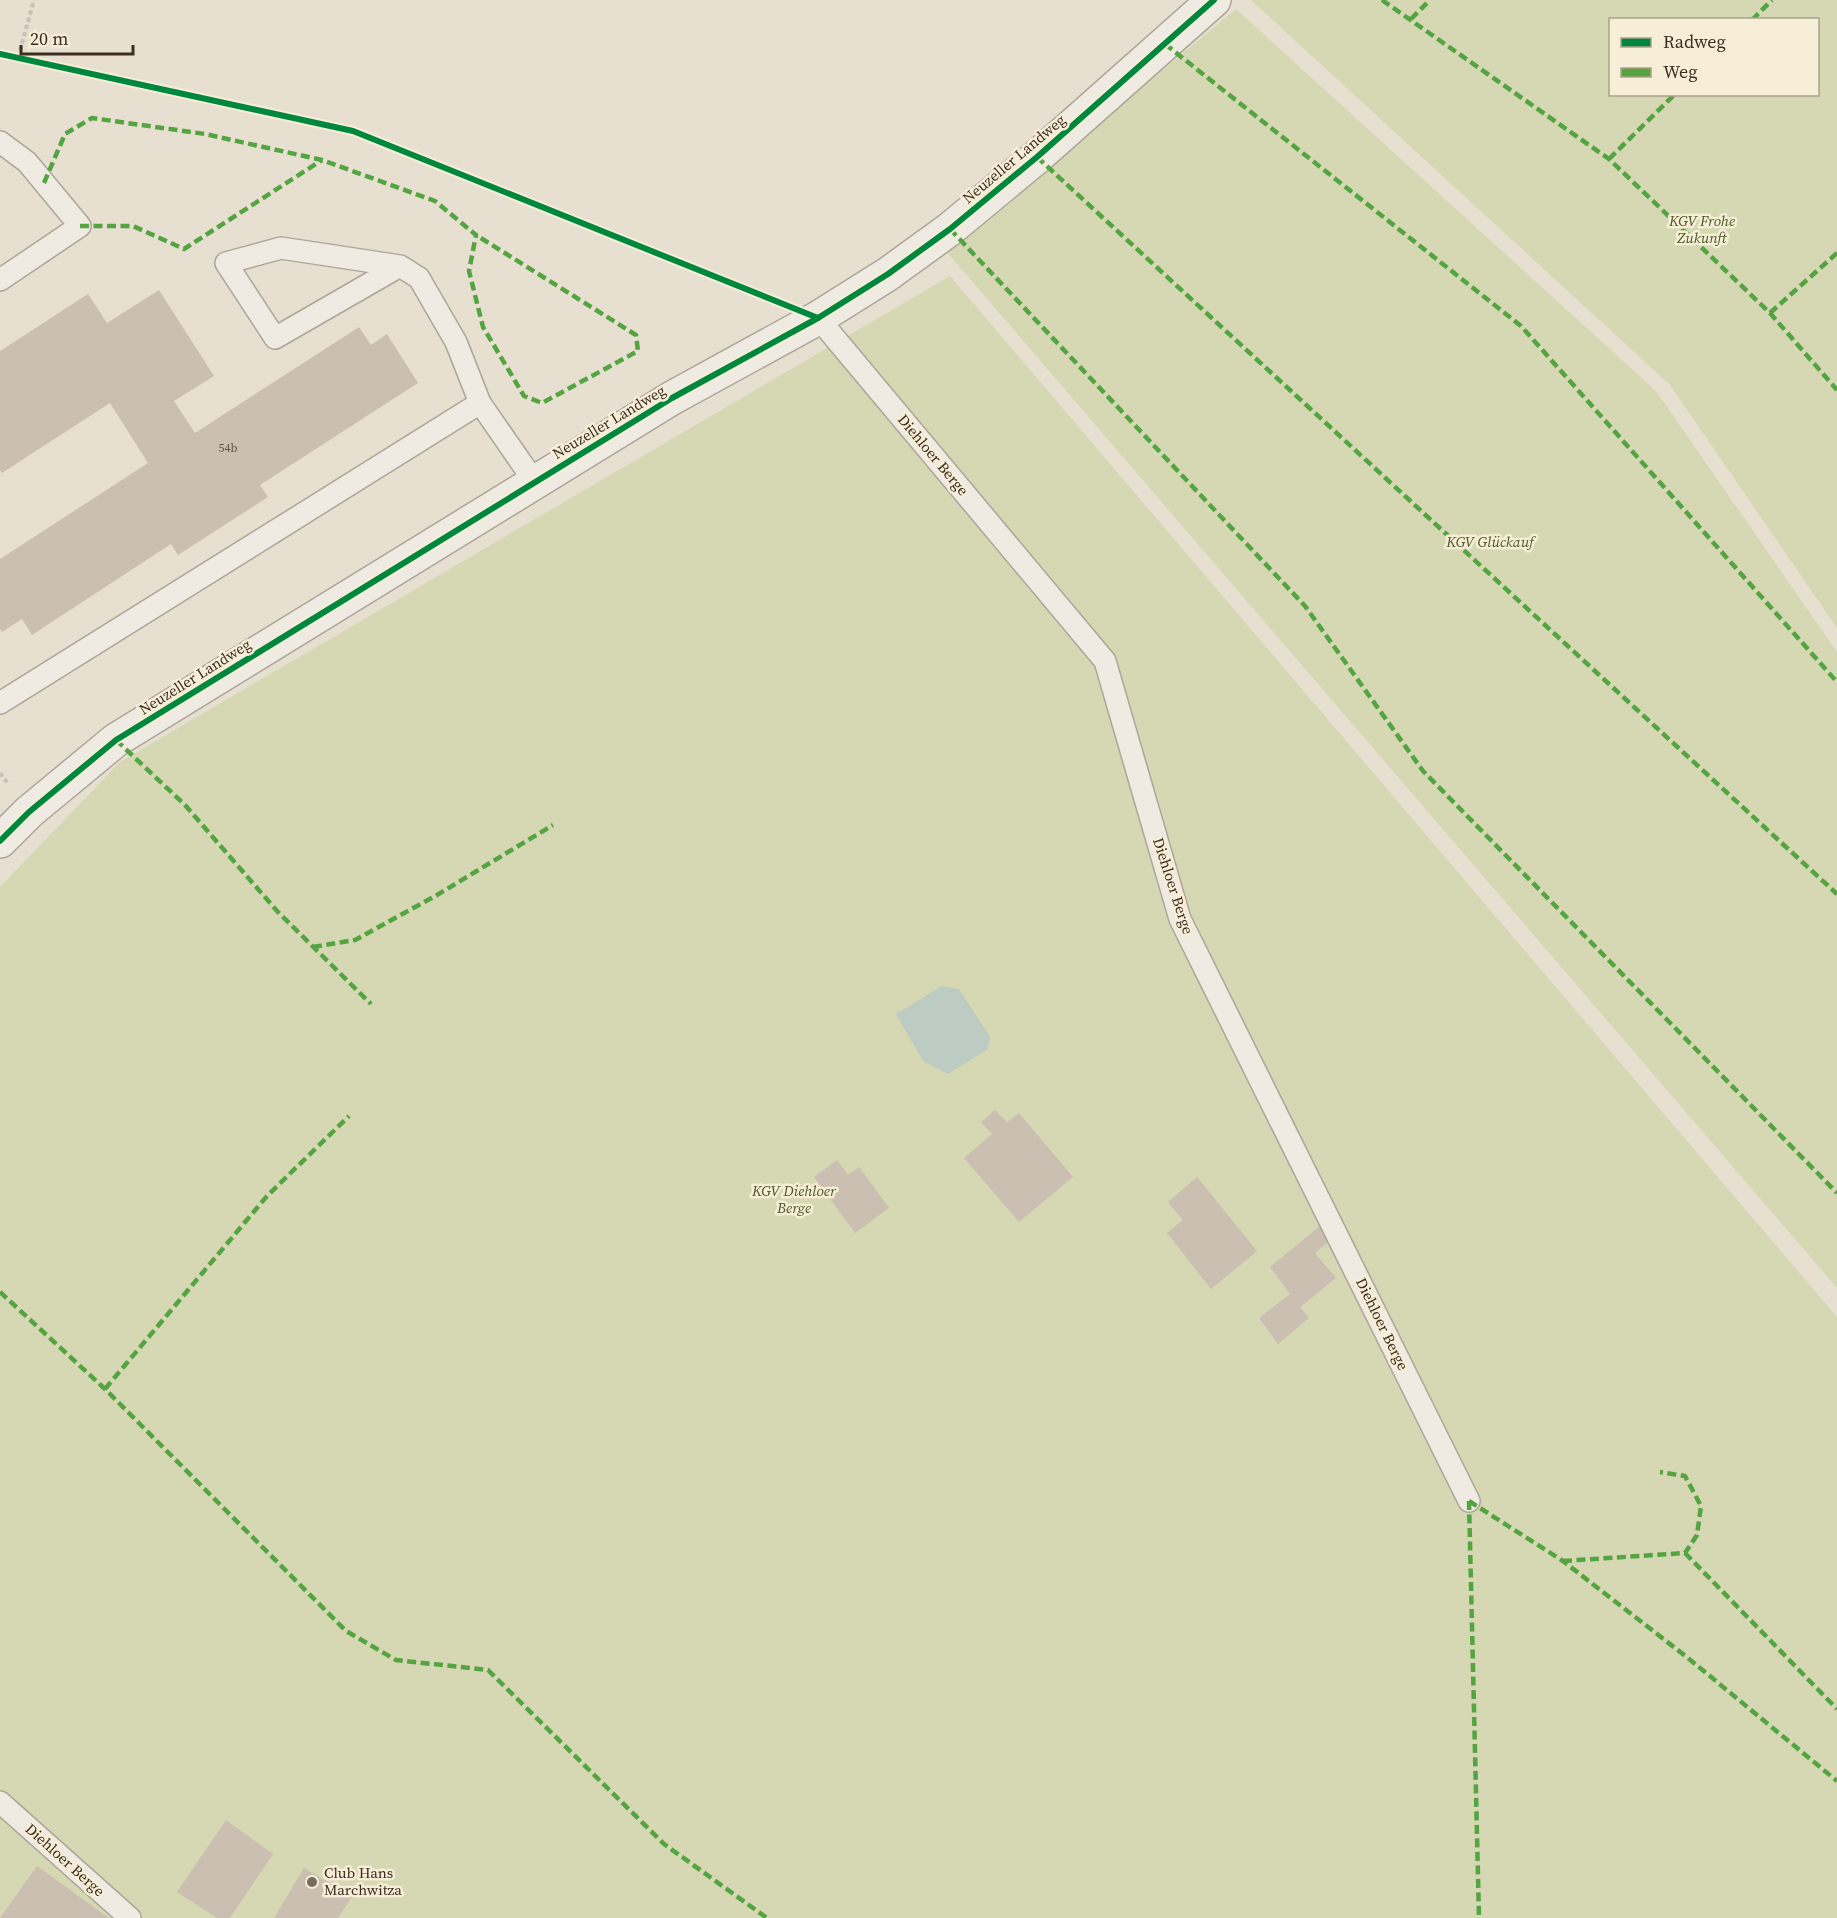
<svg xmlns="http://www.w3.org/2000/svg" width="1837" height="1918" font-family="'Source Serif 4',serif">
<rect width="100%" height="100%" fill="#e7e0d1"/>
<g fill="#d6d7b3" fill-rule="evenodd">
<path d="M1251,0H1837V628L1670,385ZM1610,20H1818V94H1610Z"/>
<path d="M1236,9L1656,391L1837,652V1288L946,251Z"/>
<path d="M950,276L1837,1317V1918H0V887L120,762Z"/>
</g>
<path fill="#bcccc2" d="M942,986L959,989L990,1037L988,1049L948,1074L923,1061L896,1014Z"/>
<g fill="#cbbfb2">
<path d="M159,290L214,376L174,401L195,433L359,327L371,345L387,334L418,383L260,485L268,497L178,555L171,544L32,635L22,619L2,632L0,629V559L148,463L110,403L2,473L0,470V351L88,294L107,323Z"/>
<path d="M995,1110L1007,1122L1019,1113L1073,1177L1019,1222L964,1158L992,1134L981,1122Z"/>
<path d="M837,1160L848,1175L859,1167L889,1208L855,1233L814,1177Z"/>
<path d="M1197,1177L1257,1251L1211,1289L1167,1233L1183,1220L1168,1202Z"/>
<path d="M1320,1226L1331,1240L1315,1253L1336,1278L1300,1307L1309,1318L1278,1344L1259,1318L1290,1294L1270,1267Z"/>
<path d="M226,1820L273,1854L230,1918H217L177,1892Z"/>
<path d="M37,1866L109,1918H0Z"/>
<path d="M304,1868L352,1897L338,1918H274Z"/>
</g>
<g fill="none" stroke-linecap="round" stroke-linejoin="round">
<defs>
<g id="lane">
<path d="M0,142L27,162L80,226L0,280"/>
<path d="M400,266L275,338L226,263L281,248L400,266L419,278L456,342L480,403"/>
<path d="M818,318L1105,661L1180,919L1469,1501"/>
<path d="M0,703L480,403L534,481"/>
<path d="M0,1802L130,1918"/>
</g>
<path id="street" d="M0,841L29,812L116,740L672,398L818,318L888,274L950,229L1037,157L1214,0"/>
</defs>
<use href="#lane" stroke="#ada599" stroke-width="24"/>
<use href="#street" stroke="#ada599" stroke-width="36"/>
<g stroke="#c8c2b9" stroke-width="4" stroke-dasharray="4.5 3" stroke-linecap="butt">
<path d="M18,58L34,0"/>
<path d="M0,773L9,785"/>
</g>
<use href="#lane" stroke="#efebe3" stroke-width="21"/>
<use href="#street" stroke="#efebe3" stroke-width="33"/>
<g stroke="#54a441" stroke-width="4.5" stroke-dasharray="9 4.5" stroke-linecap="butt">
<path d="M1382,0L1609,159L1770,313L1837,390"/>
<path d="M1411,19L1430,0"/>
<path d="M1752,20L1772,0"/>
<path d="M1165,44L1521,326L1837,682"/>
<path d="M1037,157L1837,894"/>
<path d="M1609,159L1675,94"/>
<path d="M44,183L65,134L92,118L205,134L322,160L435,201L476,235L469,271L483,327L524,396L542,403L638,351L636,335L476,235"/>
<path d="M80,226H133L184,249L322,160"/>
<path d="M950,229L1305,606L1423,771L1837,1193"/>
<path d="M1770,313L1837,253"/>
<path d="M116,740L185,805L277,911L371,1004"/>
<path d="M313,947L355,940L437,895L553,825"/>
<path d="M0,1292L105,1389L346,1631L396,1660L488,1670L664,1844L767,1918"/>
<path d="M105,1389L267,1196L349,1116"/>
<path d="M1469,1501L1563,1561L1688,1658L1837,1781"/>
<path d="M1469,1501L1479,1918"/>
<path d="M1685,1553L1837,1709"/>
<path d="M1563,1561L1685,1553L1697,1535L1701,1506L1685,1476L1660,1472"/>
</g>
<defs>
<g id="cycleway">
<path d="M0,54L353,131L818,318"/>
<path d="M0,841L29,812L116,740L672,398L818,318L888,274L950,229L1037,157L1214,0"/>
</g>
</defs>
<use href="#cycleway" stroke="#f7eed8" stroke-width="10"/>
<use href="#cycleway" stroke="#00873e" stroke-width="6"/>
</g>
<circle fill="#786c5e" stroke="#f7eed8" stroke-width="2" cx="312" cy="1882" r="6"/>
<g text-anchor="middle" stroke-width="5" stroke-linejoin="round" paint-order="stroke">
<g font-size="12" fill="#605244">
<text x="228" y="452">54b</text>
</g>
<g font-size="15" fill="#3d2e20" stroke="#f7eed8">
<text transform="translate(1014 159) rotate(-40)" y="5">Neuzeller Landweg</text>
<text transform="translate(609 422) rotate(-31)" y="5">Neuzeller Landweg</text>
<text transform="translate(933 455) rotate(50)" y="5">Diehloer Berge</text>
<text transform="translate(195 677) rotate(-32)" y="5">Neuzeller Landweg</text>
<text transform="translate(1173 886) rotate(72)" y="5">Diehloer Berge</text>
<text transform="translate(1382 1324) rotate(64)" y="5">Diehloer Berge</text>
<text transform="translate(65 1860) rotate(42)" y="5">Diehloer Berge</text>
</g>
<g font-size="15" font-style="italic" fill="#4d5a26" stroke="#f7eed8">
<text x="1702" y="226">KGV Frohe<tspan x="1702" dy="17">Zukunft</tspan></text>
<text x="1490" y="547">KGV Glückauf</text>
<text x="794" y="1196">KGV Diehloer<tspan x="794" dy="17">Berge</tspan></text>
</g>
<g font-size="15" fill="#3d2e20" stroke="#f7eed8" text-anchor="start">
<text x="324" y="1878">Club Hans<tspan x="324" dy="17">Marchwitza</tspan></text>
</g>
</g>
<rect x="1609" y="18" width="210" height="78" fill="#f7eed8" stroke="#ada18e" stroke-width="1.5"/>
<rect x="1621" y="38" width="30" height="9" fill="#00873e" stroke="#ada18e" stroke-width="1.5"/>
<text x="1663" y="48" font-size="18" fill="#3d2e20">Radweg</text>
<rect x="1621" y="68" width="30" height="9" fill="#54a441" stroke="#ada18e" stroke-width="1.5"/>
<text x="1663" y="78" font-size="18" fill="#3d2e20">Weg</text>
<path d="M21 45v9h112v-9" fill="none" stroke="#3d2e20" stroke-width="3"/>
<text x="30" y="45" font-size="18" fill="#3d2e20" stroke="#f7eed8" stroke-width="4.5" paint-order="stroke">20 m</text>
</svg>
